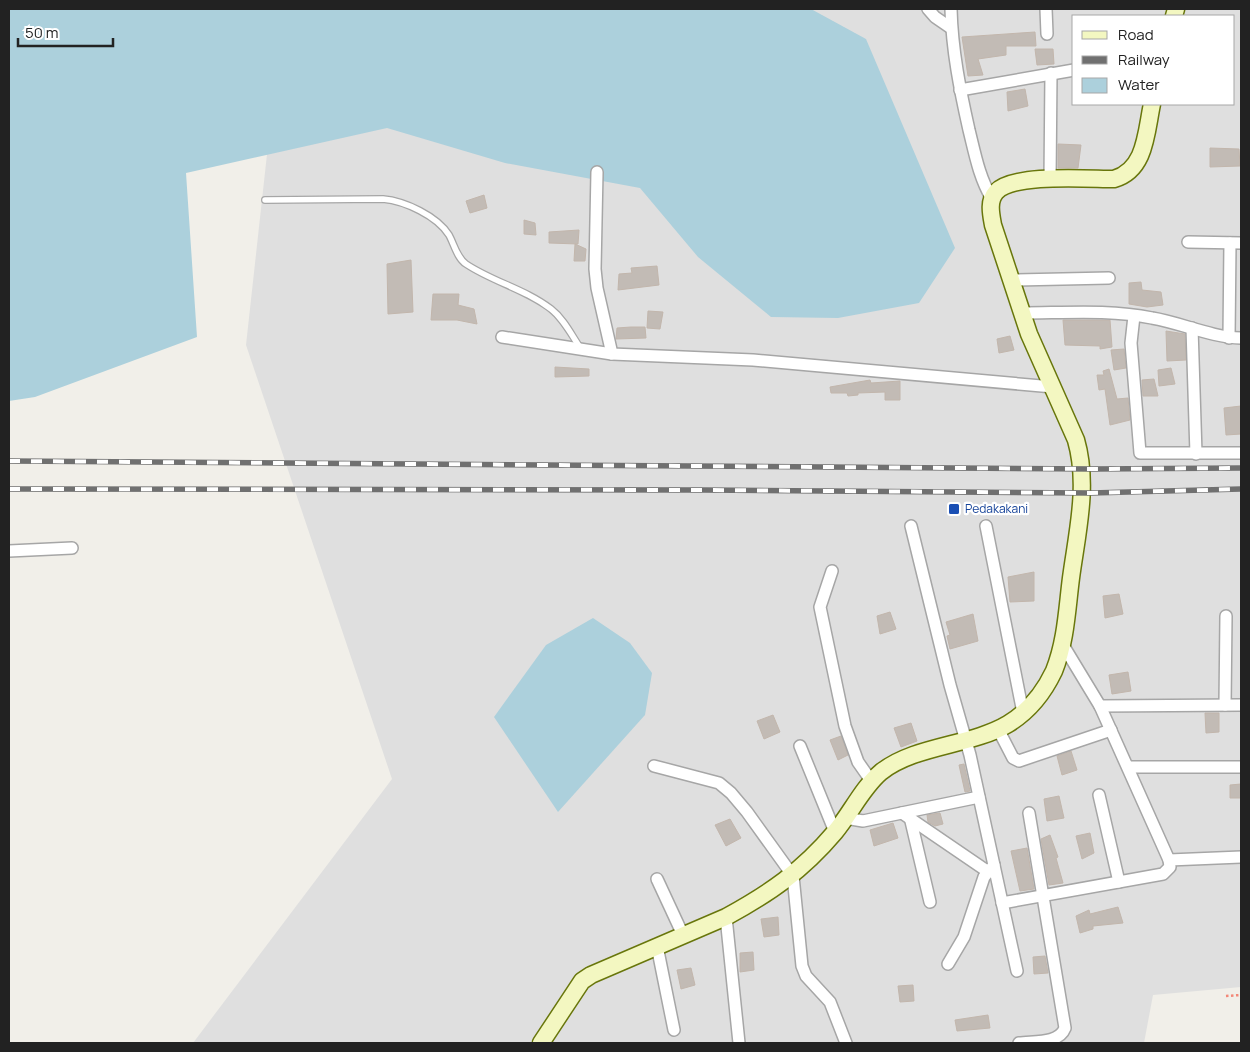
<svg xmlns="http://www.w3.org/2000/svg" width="1250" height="1052" font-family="Manrope,sans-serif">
<rect width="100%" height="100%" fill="#f1efe9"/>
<path fill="#dfdfdf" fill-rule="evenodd" d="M283,9H1241V987L1153,995L1144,1043H193L392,779L246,345ZM1074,16H1234V104H1074Z"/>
<g fill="#acd0dc">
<path d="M9,9H811L866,39L955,248L919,303L838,318L771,317L698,257L640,188L505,163L387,128L186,173L197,337L35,397L9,401Z"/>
<path d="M593,618L630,643L652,673L645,715L558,812L494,717L546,645Z"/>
</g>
<g fill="#c2bbb5" stroke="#c2b6ac">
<path d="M1035,32L1036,46H1006V55L978,59L983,75L968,76L962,37Z"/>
<path d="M1035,49H1053L1054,64L1037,65Z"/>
<path d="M1025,89L1028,106L1008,111L1007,92Z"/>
<path d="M1058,144L1081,145L1078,168H1058Z"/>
<path d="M1210,148L1239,149L1240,166L1210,167Z"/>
<path d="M484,195L487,208L470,213L466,201Z"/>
<path d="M524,220L535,223L536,235L524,234Z"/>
<path d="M579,230L578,244L549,243V232Z"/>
<path d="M575,244L586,249L585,261H574Z"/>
<path d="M411,260L413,312L388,314L387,264Z"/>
<path d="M657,266L659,285L618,290L619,274L632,273L631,268Z"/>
<path d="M1141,282L1142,290L1161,292L1163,305L1147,307L1129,304V283Z"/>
<path d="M433,294H459L458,305L474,309L477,324L457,320H431Z"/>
<path d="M648,311L663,312L660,329L647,328Z"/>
<path d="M1063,320H1110L1112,347L1100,349V346L1065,345Z"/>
<path d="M631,327H645L646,338L616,339L617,328Z"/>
<path d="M1166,331L1185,334L1186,360L1167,361Z"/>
<path d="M1010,336L1014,350L999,353L997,339Z"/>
<path d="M1124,349L1126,368L1114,370L1111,350Z"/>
<path d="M555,367L589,369V376L555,377Z"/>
<path d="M1171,368L1175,384L1159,386L1158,370Z"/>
<path d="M1109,369L1117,399L1128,398L1130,420L1110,425L1105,389L1099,390L1097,375H1104L1103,371Z"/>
<path d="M1154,379L1158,396H1143L1142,380Z"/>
<path d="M870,380L871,383L900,381V400H885V392L858,393V395L848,396L847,393H831L830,387Z"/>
<path d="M1241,406V434L1226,435L1224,408Z"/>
<path d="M1034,572V601L1010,602L1008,577Z"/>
<path d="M1119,594L1123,614L1105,618L1103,596Z"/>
<path d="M890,612L896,629L880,634L877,616Z"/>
<path d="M973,614L978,641L950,649L947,636L950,635L946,622Z"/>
<path d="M1128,672L1131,691L1112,694L1109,675Z"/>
<path d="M1205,713H1219V732L1206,733Z"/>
<path d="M773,715L780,732L764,739L757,721Z"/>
<path d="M911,723L917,741L901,747L894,728Z"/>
<path d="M841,736L848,755L838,760L830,740Z"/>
<path d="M1071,751L1077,770L1062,775L1057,756Z"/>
<path d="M964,764L970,791L965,792L959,765Z"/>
<path d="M1241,784V798H1230V785Z"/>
<path d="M1059,796L1064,818L1047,821L1044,799Z"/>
<path d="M940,813L943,824L935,826L928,822L927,815Z"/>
<path d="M730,819L741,838L726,846L715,825Z"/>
<path d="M893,823L898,838L874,846L870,830Z"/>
<path d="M1090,833L1094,853L1082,859L1076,836Z"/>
<path d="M1050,835L1058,857L1056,858L1063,883L1049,885L1041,839Z"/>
<path d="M1027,848L1034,889L1020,891L1011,851Z"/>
<path d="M1118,907L1123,923L1093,926V929L1080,933L1076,916L1089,910L1090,914Z"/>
<path d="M778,917L779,935L764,937L761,919Z"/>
<path d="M753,952L754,970L740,972V953Z"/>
<path d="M1045,956L1048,973L1034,974L1033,957Z"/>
<path d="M691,968L695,985L681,989L677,970Z"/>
<path d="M913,985L914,1001L900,1002L898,986Z"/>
<path d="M988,1015L990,1028L957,1031L955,1020Z"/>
</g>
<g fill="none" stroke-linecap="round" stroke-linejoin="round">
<defs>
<path id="service" d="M265,200L383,199C405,201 437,216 449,235C454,244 457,258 466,264C493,282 525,289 551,309C564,319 572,336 581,349"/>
<g id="minor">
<path d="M928,9L935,17L951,28"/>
<path d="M951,9C952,50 960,90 969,130C975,154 979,177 992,199"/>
<path d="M1046,9L1047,34"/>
<path d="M960,90L1074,70"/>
<path d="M597,172L595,269L597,288L612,354"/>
<path d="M1050,180L1051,73"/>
<path d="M1188,242L1241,243"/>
<path d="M1010,280L1109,278"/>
<path d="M1021,313C1064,313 1109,309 1152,318C1182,323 1210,337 1241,338"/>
<path d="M1134,316L1131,343L1140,453H1241"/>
<path d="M1192,328L1196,454"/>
<path d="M502,337L612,354L753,360L1053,387"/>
<path d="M1229,338L1230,243"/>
<path d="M911,526L950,685L970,755L1017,971"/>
<path d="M986,526L1023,713"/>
<path d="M9,551L72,548"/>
<path d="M832,571L820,607L845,726L858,762L872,782"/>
<path d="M1225,705L1226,616"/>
<path d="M1100,706L1241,705"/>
<path d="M998,729L1013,758L1019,761L1111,730"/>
<path d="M800,746L835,832"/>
<path d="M654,766L719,783L731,793L747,812L793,876L802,966L806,976L830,1002L846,1043"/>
<path d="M1128,767H1241"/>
<path d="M1099,795L1119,882"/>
<path d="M902,813L987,871"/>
<path d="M910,817L930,902"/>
<path d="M845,818L863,821L979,797"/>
<path d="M1169,860L1241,857"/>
<path d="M657,879L683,935"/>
<path d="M1002,903L1163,874L1170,867L1169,860L1100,706L1063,645"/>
<path d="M726,917L739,1043"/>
<path d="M657,946L674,1030"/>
<path d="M948,964L964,937L984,877L994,865"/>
<path d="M1019,1043C1034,1041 1059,1044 1065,1028L1029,813"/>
</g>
<g id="secondary">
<path d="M1174,16L1176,9"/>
<path d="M541,1043L582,981L591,975L726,917C770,893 802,871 835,832C851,813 862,788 881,772C915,745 971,746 1008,724C1028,712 1044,692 1054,671C1066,641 1067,609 1071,578C1077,533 1089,485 1076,440L1029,334L993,225C991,214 988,201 996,192C1013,173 1088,179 1114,179C1146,170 1146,132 1152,104"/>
</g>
</defs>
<use href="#service" stroke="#a6a6a6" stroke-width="8"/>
<use href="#minor" stroke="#a6a6a6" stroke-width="14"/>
<use href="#secondary" stroke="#68760b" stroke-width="19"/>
<path stroke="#f38878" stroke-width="2.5" stroke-dasharray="2.5 2.5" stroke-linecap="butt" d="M1226,996L1241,995"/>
<use href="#service" stroke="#fff" stroke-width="5.5"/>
<use href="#minor" stroke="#fff" stroke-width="11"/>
<use href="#secondary" stroke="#f3f7c1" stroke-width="16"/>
<defs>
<g id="rail">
<path d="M9,461L1093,469L1241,468"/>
<path d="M9,489L703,490L1091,493L1241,489"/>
</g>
</defs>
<use href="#rail" stroke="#707070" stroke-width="5.5"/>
<use href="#rail" stroke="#fff" stroke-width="4" stroke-dasharray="11" stroke-linecap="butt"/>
</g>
<rect fill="#1a4fb4" stroke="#fff" stroke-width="2" x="948" y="503" width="12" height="12" rx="2.5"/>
<g text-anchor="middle" stroke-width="4.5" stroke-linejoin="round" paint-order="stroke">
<g font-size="12" fill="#164399" stroke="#fff" text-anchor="start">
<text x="965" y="513">Pedakakani</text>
</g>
</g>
<rect width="1250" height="1052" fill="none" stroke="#222222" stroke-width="20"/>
<rect x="1072" y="15" width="162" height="90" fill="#ffffff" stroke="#a7a7a7"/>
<rect x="1082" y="31" width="25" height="8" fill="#f3f7c1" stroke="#a7a7a7"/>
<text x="1118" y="40" font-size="15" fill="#222222">Road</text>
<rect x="1082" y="56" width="25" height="8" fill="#707070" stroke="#a7a7a7"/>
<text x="1118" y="65" font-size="15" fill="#222222">Railway</text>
<rect x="1082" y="78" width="25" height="15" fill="#acd0dc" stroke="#a7a7a7"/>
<text x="1118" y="90" font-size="15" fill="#222222">Water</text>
<path d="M18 38v8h95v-8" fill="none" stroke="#222222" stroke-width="2.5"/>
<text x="25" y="38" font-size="15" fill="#222222" stroke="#ffffff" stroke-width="4" paint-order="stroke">50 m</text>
</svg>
